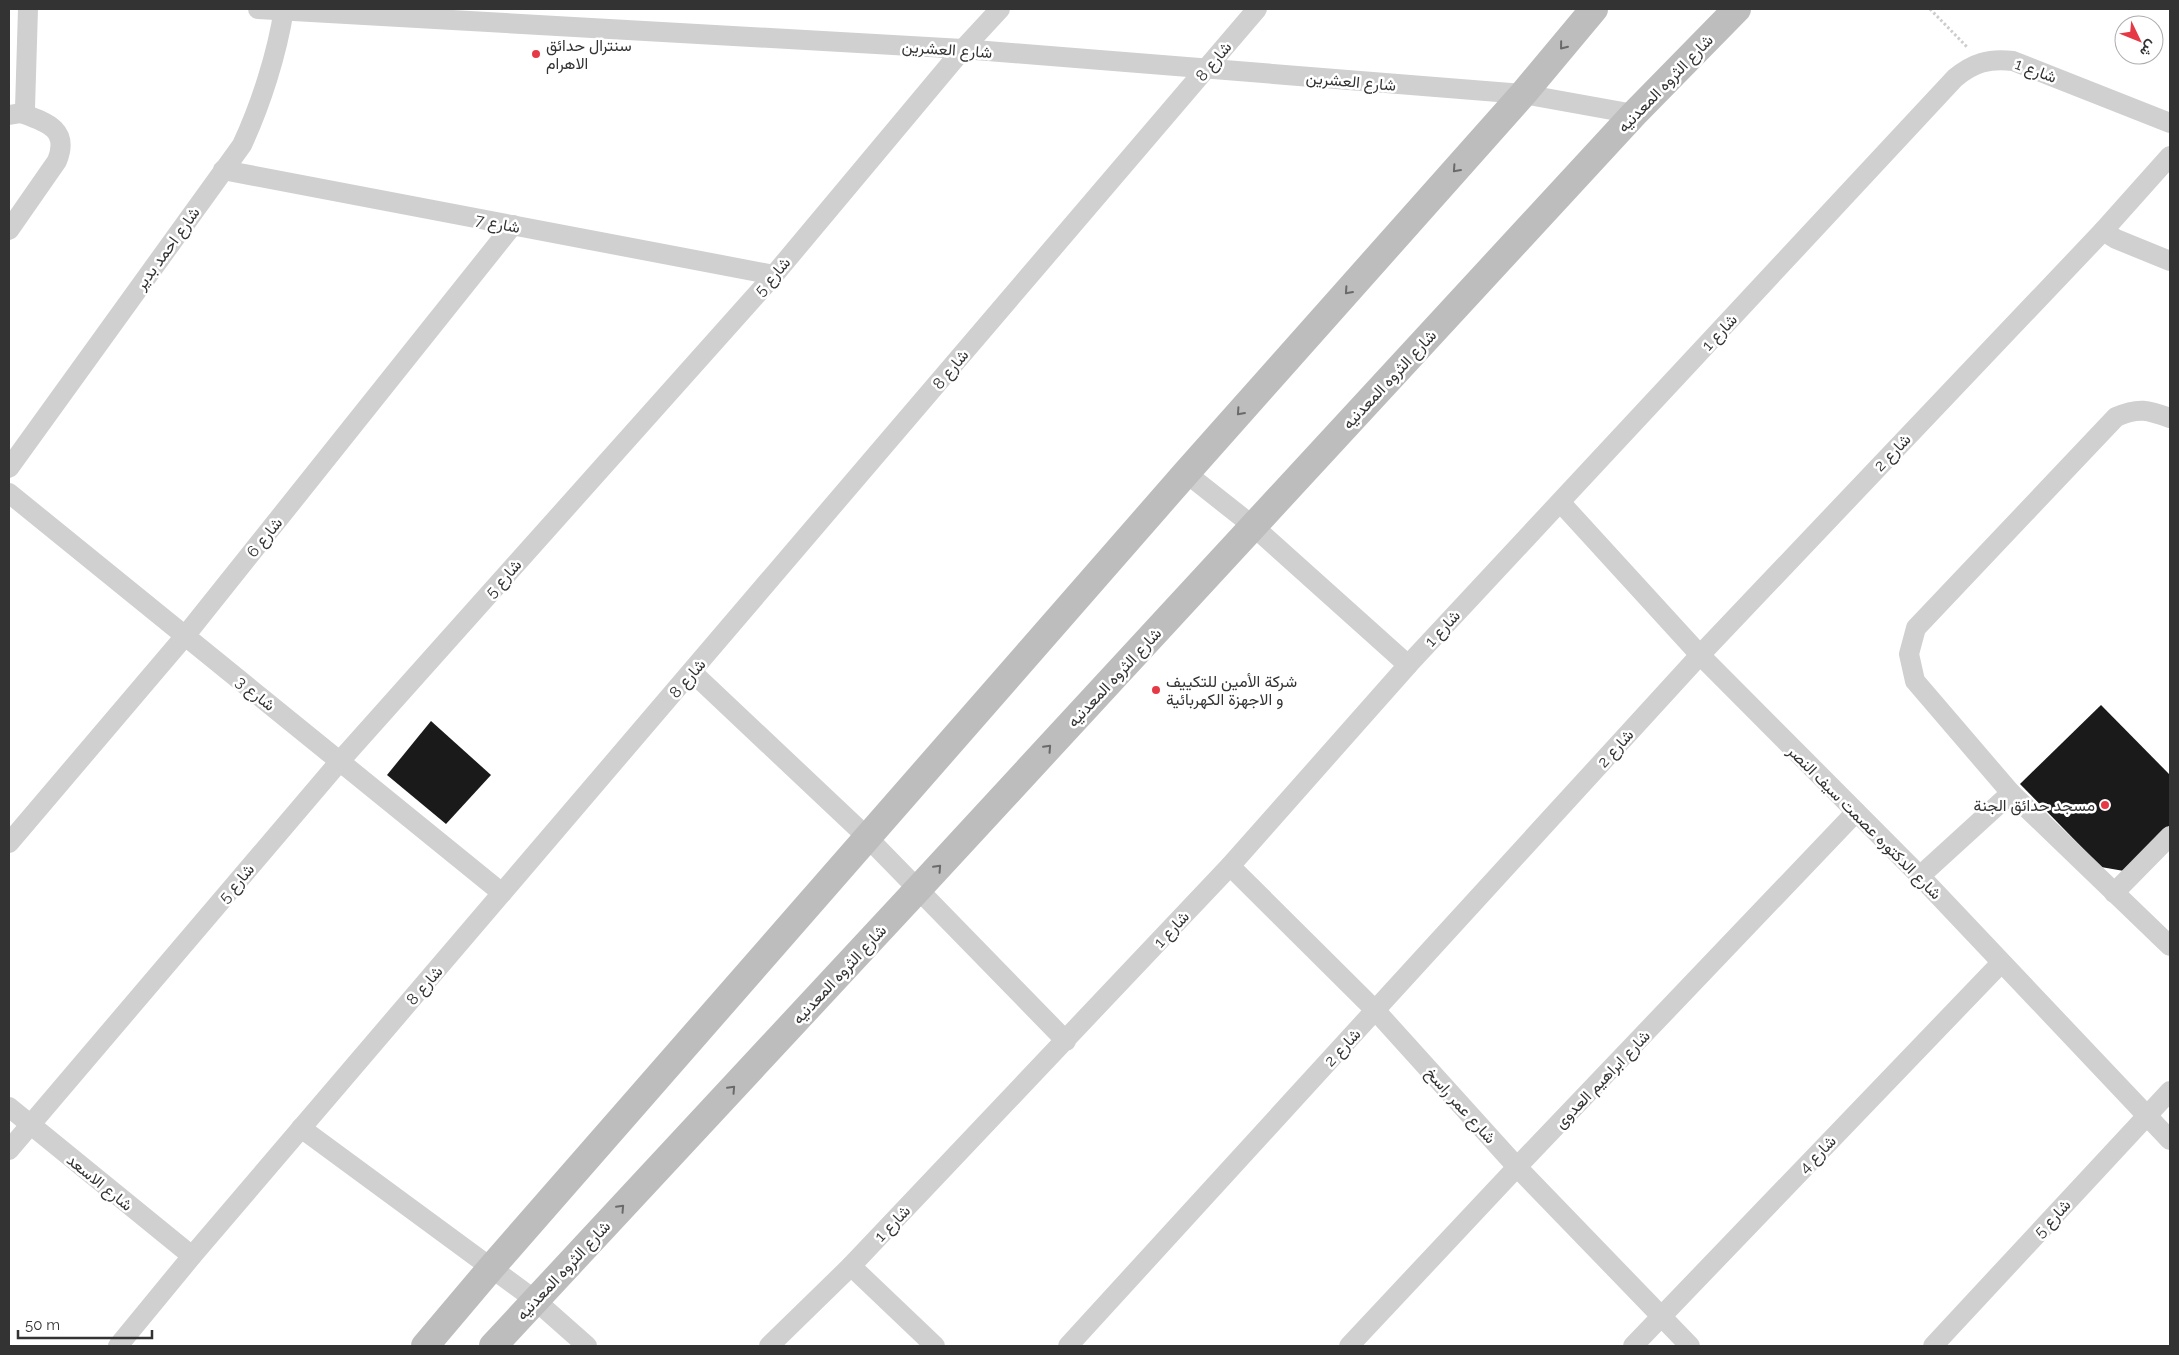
<svg xmlns="http://www.w3.org/2000/svg" width="2179" height="1355" font-family="Raleway,Vazirmatn,sans-serif">
<rect width="100%" height="100%" fill="#fff"/>
<g fill="#1a1a1a">
<path d="M2101,705L2170,775V825L2124,871L2101,867L2020,784Z"/>
<path d="M431,721L491,775L446,824L387,775Z"/>
</g>
<g fill="none" stroke-linecap="round" stroke-linejoin="round">
<path stroke="#cdcdcd" stroke-width="3" stroke-dasharray="2.5 2.5" stroke-linecap="butt" d="M1930,9L1968,48"/>
<g stroke="#d0d0d0" stroke-width="20">
<path d="M258,9L963,49L1523,94L1634,114"/>
<path d="M9,115L21,113L25,108L28,9"/>
<path d="M223,170L774,275"/>
<path d="M9,230L57,161C70,129 46,122 21,113"/>
<path d="M2103,231L2116,239L2170,261"/>
<path d="M2170,418C2148,410 2139,407 2116,417L1916,628L1909,654L1915,681L2011,793L2170,946"/>
<path d="M9,468L242,145C261,104 277,54 284,9"/>
<path d="M1186,473L1253,526L1408,665"/>
<path d="M9,493L502,893"/>
<path d="M1561,503L1700,655L1920,876L2170,1140"/>
<path d="M692,672L868,838L1066,1041"/>
<path d="M9,843L185,636L513,225"/>
<path d="M1230,866L1376,1011L1517,1167L1690,1346"/>
<path d="M1920,876L2011,793"/>
<path d="M2114,893L2170,836"/>
<path d="M9,1107L192,1256"/>
<path d="M301,1128L535,1300L587,1346"/>
<path d="M9,1150L340,761L774,275L963,49L1000,9"/>
<path d="M851,1266L935,1346"/>
<path d="M118,1346L192,1256L1257,9"/>
<path d="M769,1346L851,1266L1230,866L1408,665L1955,78C1973,63 1989,58 2013,61L2170,123"/>
<path d="M1068,1346L1700,655L2103,231L2170,156"/>
<path d="M1349,1346L1517,1167L1856,812"/>
<path d="M1633,1346L2001,963"/>
<path d="M1933,1346L2170,1091"/>
</g>
<g stroke="#bdbdbd" stroke-width="28">
<path d="M425,1346L491,1268L1186,473L1523,94L1594,9"/>
<path d="M493,1346L919,888L1634,114L1737,9"/>
</g>
</g>
<defs><path id="oneway-chevron" d="M-2-3.5L2.5 0L-2 3.5" fill="none" stroke-width="1.6" stroke-linecap="round" stroke-linejoin="round" transform="scale(1.25)"/></defs>
<g stroke="#6a6a6a">
<use href="#oneway-chevron" transform="translate(1563 46) rotate(129)"/>
<use href="#oneway-chevron" transform="translate(1456 169) rotate(132)"/>
<use href="#oneway-chevron" transform="translate(1348 291) rotate(132)"/>
<use href="#oneway-chevron" transform="translate(1240 412) rotate(132)"/>
<use href="#oneway-chevron" transform="translate(1048 748) rotate(-47)"/>
<use href="#oneway-chevron" transform="translate(938 868) rotate(-47)"/>
<use href="#oneway-chevron" transform="translate(732 1089) rotate(-47)"/>
<use href="#oneway-chevron" transform="translate(621 1208) rotate(-47)"/>
</g>
<g fill="#e63946" stroke="#fff" stroke-width="2">
<circle cx="536" cy="54" r="5"/>
<circle cx="1156" cy="690" r="5"/>
<circle cx="2105" cy="805" r="5"/>
</g>
<g text-anchor="middle" stroke-width="5" stroke-linejoin="round" paint-order="stroke">
<g font-size="16" fill="#333" stroke="#fff" text-anchor="start">
<text x="546" y="51">سنترال حدائق<tspan x="546" dy="18">الاهرام</tspan></text>
<text x="1166" y="687">شركة الأمين للتكييف<tspan x="1166" dy="18">و الاجهزة الكهربائية</tspan></text>
<text x="2095" y="811" text-anchor="end">مسجد حدائق الجنة</text>
</g>
<g font-size="16" fill="#333" stroke="#fff">
<text transform="translate(947 49) rotate(4)" y="6">شارع العشرين</text>
<text transform="translate(1213 61) rotate(-50)" y="6">شارع 8</text>
<text transform="translate(2036 70) rotate(20)" y="6">شارع 1</text>
<text transform="translate(1351 81) rotate(5)" y="6">شارع العشرين</text>
<text transform="translate(1665 83) rotate(-46)" y="6">شارع الثروه المعدنيه</text>
<text transform="translate(498 223) rotate(11)" y="6">شارع 7</text>
<text transform="translate(167 248) rotate(-54)" y="6">شارع احمد بدير</text>
<text transform="translate(772 276) rotate(-49)" y="6">شارع 5</text>
<text transform="translate(1719 332) rotate(-47)" y="6">شارع 1</text>
<text transform="translate(950 369) rotate(-50)" y="6">شارع 8</text>
<text transform="translate(1389 379) rotate(-47)" y="6">شارع الثروه المعدنيه</text>
<text transform="translate(1892 452) rotate(-46)" y="6">شارع 2</text>
<text transform="translate(264 537) rotate(-51)" y="6">شارع 6</text>
<text transform="translate(503 578) rotate(-48)" y="6">شارع 5</text>
<text transform="translate(1442 628) rotate(-47)" y="6">شارع 1</text>
<text transform="translate(1114 677) rotate(-47)" y="6">شارع الثروه المعدنيه</text>
<text transform="translate(687 678) rotate(-49)" y="6">شارع 8</text>
<text transform="translate(256 693) rotate(39)" y="6">شارع 3</text>
<text transform="translate(1615 748) rotate(-48)" y="6">شارع 2</text>
<text transform="translate(1865 822) rotate(45)" y="6">شارع الدكتوره عصمت سيف النصر</text>
<text transform="translate(236 883) rotate(-50)" y="6">شارع 5</text>
<text transform="translate(1171 929) rotate(-47)" y="6">شارع 1</text>
<text transform="translate(839 974) rotate(-47)" y="6">شارع الثروه المعدنيه</text>
<text transform="translate(424 985) rotate(-49)" y="6">شارع 8</text>
<text transform="translate(1342 1047) rotate(-47)" y="6">شارع 2</text>
<text transform="translate(1602 1079) rotate(-46)" y="6">شارع ابراهيم العدوى</text>
<text transform="translate(1461 1105) rotate(48)" y="6">شارع عمر راسخ</text>
<text transform="translate(1817 1154) rotate(-46)" y="6">شارع 4</text>
<text transform="translate(100 1182) rotate(39)" y="6">شارع الاسعد</text>
<text transform="translate(2052 1218) rotate(-47)" y="6">شارع 5</text>
<text transform="translate(892 1223) rotate(-46)" y="6">شارع 1</text>
<text transform="translate(563 1270) rotate(-47)" y="6">شارع الثروه المعدنيه</text>
</g>
</g>
<rect width="2179" height="1355" fill="none" stroke="#333333" stroke-width="20"/>
<g transform="translate(2139 40) rotate(133)"><circle r="24" fill="#ffffff" stroke="#adadad"/>
<path d="M0-4L9 19L0 12L-9 19Z" fill="#e63946"/>
<text y="-8" font-size="14" font-weight="bold" text-anchor="middle" fill="#333333">ش</text>
</g>
<path d="M18 1330v8h134v-8" fill="none" stroke="#333333" stroke-width="2.5"/>
<text x="25" y="1330" font-size="15" fill="#333333" stroke="#ffffff" stroke-width="4" paint-order="stroke">50 m</text>
</svg>
